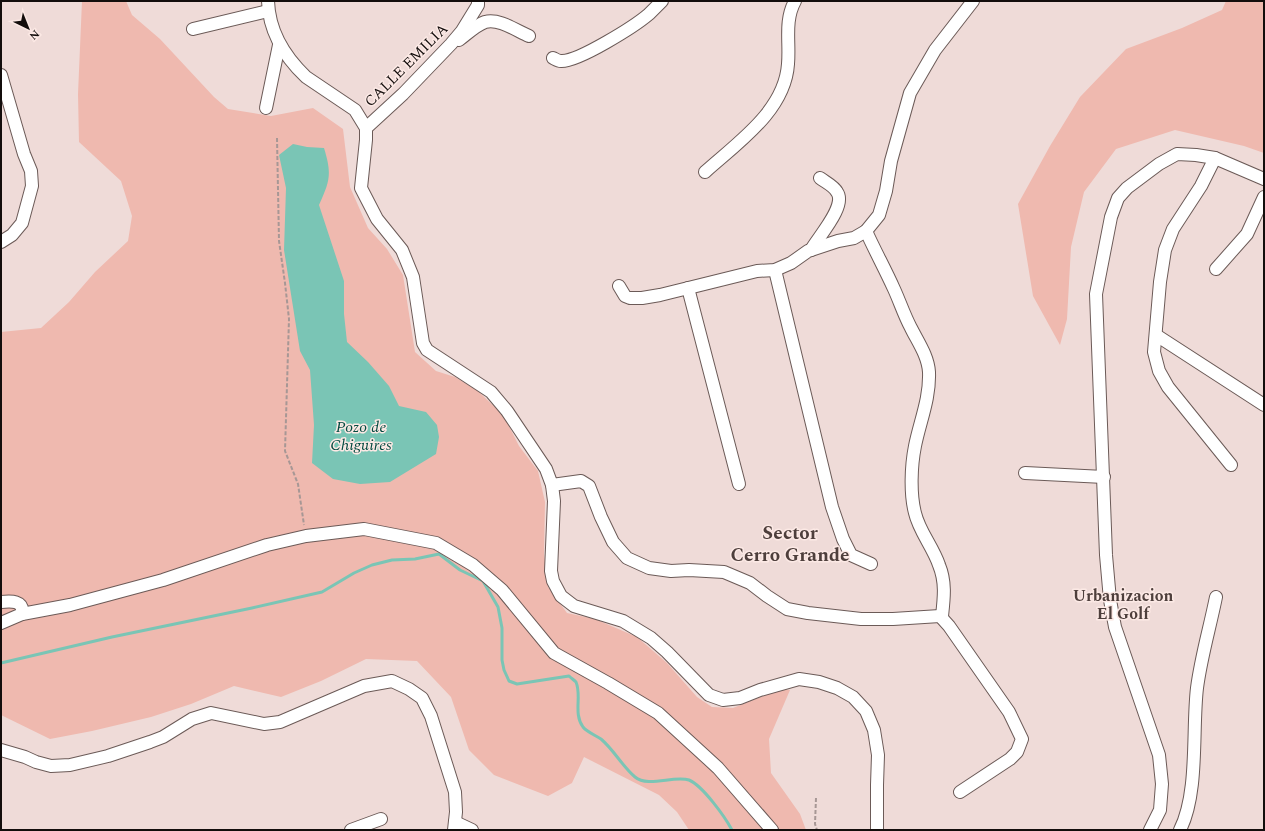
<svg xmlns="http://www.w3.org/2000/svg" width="1265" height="831" font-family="Spectral,serif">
<rect width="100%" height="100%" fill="#efdbd8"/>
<g fill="#efb9af">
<path d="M82,1H126L132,15L160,39L214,97L228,109L271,116L313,108L343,129L350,187L368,228L387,249L403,275L415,352L436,371L455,377L478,391L504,416L519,446L538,471L545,502L544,554L548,587L567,613L595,619L637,637L667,663L697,697L712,707L733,708L781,689L790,690L769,739L771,773L800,814L806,830H689L677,812L659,795L584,757L572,783L548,796L494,775L469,750L451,697L417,661L366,659L321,681L281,697L234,686L191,704L151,717L92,731L50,739L1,715V332L41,328L69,302L95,272L128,241L132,216L121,181L79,142L78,94Z"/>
<path d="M1226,1H1264V153L1244,146L1175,130L1116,149L1084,192L1071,247L1067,319L1060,345L1033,296L1018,204L1050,146L1080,97L1126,49L1182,28L1222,10Z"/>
</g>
<path fill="#7ac5b5" d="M293,144L307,147L324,148C332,174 330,181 319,205L344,281V314L347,342L368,362L389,386L399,406L426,412L437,425L439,437L436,454L390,482L360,484L333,479L312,463L314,425L310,370L300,351L284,250L286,188L279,155Z"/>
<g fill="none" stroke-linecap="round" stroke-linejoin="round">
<path stroke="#7ac5b5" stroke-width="3" d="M1,663L112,637L252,608L322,592L354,573L372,565L392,560L415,559L439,554L460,570L483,581L498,607L502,628V660L504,670L509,681L517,684L569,676C571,678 574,680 576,682C582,696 573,713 583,727C587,732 595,735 601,739C614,750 622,766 635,777C648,788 674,775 689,780C703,786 725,817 732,830"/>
<defs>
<g id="minor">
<path d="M268,1C269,31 285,57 306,77L355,110L366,128V140L361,188L377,219L402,250L413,277L423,343L427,350L491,392L507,411L546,469L552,485L554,501L551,571L553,581L561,596L574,606L623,621L651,638L667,652L709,695L723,700L740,698L760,690L799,679L819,682L837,688L853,697L866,711L874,730L878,755L877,785V830"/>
<path d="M193,29L268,11"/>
<path d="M459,40C467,34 476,25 485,22C499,18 517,31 529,36"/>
<path d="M553,58C555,59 558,61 561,61C578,62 635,26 649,14C653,10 658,5 662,1"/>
<path d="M1,75L24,154L31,171L32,186L22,223L12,235L1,242"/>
<path d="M266,108L279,45"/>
<path d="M366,128L403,94L451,44L462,31L478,5V1"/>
<path d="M1215,158L1201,186L1173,229L1165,250L1160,282L1154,352L1159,371L1168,387L1231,465"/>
<path d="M705,172C737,143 785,111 788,64C790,42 784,21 795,1"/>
<path d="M866,231C875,251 885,269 894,289C900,302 904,315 911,328C918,342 928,356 929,372C930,399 920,421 915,446C911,466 910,494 915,513C919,531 933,547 939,565C946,582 944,598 942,616H940"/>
<path d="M811,250C818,237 847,206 837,192C834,186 825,182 820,178"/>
<path d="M1216,269L1247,234L1264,197"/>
<path d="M775,270L832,507L843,539L851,555L871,564"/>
<path d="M619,286L625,296L630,298H642L660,295L757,271L775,270L791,263L808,251L838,241L854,238L866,231L879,215L886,191L891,161L910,93L935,50L973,1"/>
<path d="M688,288L739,484"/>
<path d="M1156,335L1264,405"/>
<path d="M1025,473L1104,477"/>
<path d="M552,485L581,481L589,486L601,517L613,542L627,558L649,568L671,571L689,570L724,572L750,583L767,596L787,609L808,613L861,619H893L940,616"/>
<path d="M1,602C11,601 24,600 22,614"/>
<path d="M940,616L949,626L1009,712L1022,739L1017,752L1010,759L960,792"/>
<path d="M1,623L22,614L70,605L163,580L267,545L306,536L364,529L436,543L473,565L502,590L554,653L608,683L658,713L718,768L772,830"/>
<path d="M1,750L25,757L36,762L51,766L70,765L108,756L150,742L163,737L192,719L211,713L264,724L280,722L364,686L392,681L409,689L422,698L431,716L455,792L456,812L454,830"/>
<path d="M455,822L472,830"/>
<path d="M351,830L381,819"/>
<path d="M1150,830L1160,810L1162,784L1159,755L1115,627L1110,600L1106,555L1096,294L1111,217L1118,198L1127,188L1159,164L1177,154L1196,155L1215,158L1264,179"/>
<path d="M1180,830C1199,792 1192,730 1197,688C1201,657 1210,627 1216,597"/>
</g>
</defs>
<use href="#minor" stroke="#6b5a57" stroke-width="14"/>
<g stroke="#a79795" stroke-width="2" stroke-dasharray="4 2" stroke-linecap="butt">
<path d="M277,138L279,241L285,283L289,319L285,451L298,484L304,525"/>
<path d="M816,798L815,824L817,830"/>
</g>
<use href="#minor" stroke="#fff" stroke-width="12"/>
</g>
<g text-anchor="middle" stroke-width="3" stroke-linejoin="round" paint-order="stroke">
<g font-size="15" fill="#130d0c" stroke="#fce9e5">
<text transform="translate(406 65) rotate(-45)" y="5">CALLE EMILIA</text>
</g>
<g font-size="16" font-style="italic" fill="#034a40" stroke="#fce9e5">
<text x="361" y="432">Pozo de<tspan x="361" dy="18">Chiguires</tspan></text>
</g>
<g font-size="16" font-weight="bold" fill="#4e3f3c" stroke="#fce9e5">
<text x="1123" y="601">Urbanizacion<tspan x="1123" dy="18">El Golf</tspan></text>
</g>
<g font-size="19" font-weight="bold" fill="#4e3f3c" stroke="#fce9e5">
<text x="790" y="539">Sector<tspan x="790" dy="22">Cerro Grande</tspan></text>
</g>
</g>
<rect width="1265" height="831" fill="none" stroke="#130d0c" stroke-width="4"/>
<g transform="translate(28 28) rotate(137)" stroke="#fce9e5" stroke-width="3" paint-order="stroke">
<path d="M0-3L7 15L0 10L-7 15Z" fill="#130d0c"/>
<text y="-6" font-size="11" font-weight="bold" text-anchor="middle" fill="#130d0c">N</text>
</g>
</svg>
